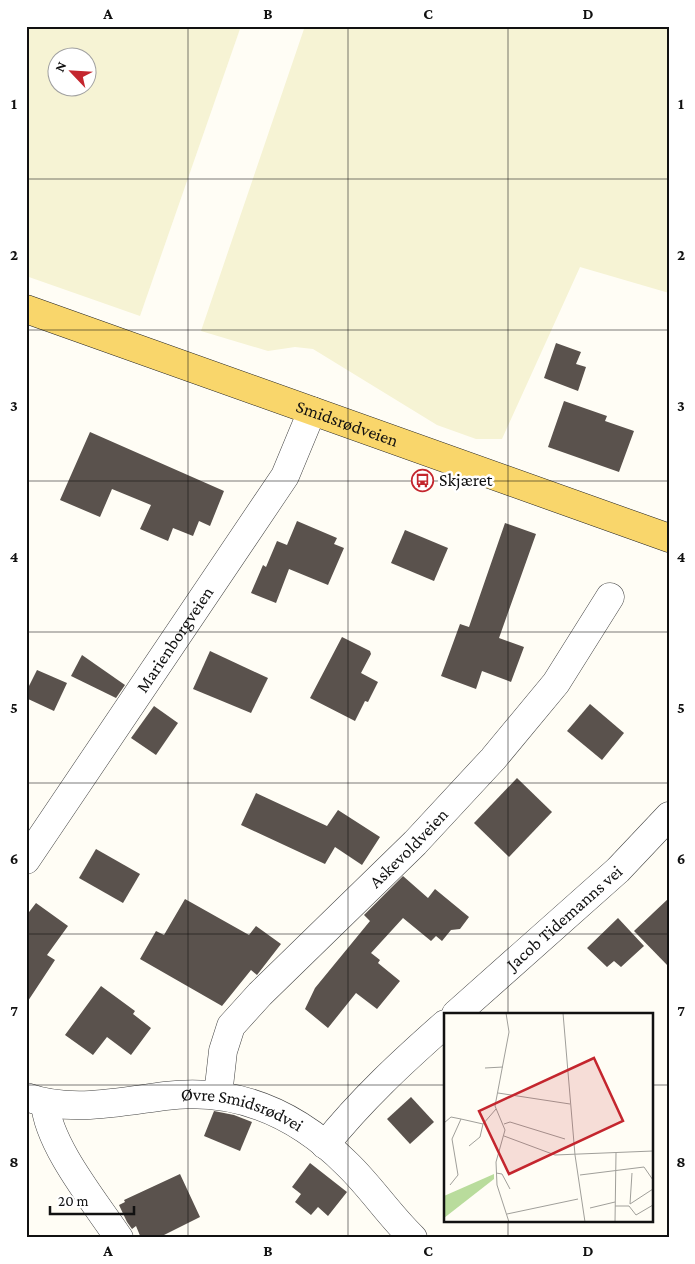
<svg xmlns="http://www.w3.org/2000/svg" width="695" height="1264" font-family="'Crimson Pro',serif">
<rect width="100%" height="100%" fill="#fffdf5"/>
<g fill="#f6f3d4" fill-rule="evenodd">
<path d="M26,26H241L140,316L26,276ZM58,58H88V88H58Z"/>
<path d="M305,26H669V293L580,267L502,439H476L437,425L313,349L295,347L268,351L201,331Z"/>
</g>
<g fill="#5a524d">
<path d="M556,343L581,352L576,364L586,367L578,391L544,378Z"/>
<path d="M564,401L607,416L605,421L634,431L619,472L548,447Z"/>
<path d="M90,432L224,491L210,526L199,521L193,536L173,528L168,541L140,529L151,505L112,489L100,517L60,500Z"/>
<path d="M297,521L337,538L334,544L344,548L328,585L289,569L276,603L251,593L263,565L266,567L277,541L287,545Z"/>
<path d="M505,523L536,534L499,638L524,647L511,682L482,671L476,689L441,676L460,624L469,627Z"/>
<path d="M405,530L448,548L434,581L391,563Z"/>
<path d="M342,637L370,651L371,654L361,673L378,682L368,702L365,701L355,721L310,698Z"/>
<path d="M210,651L268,678L251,713L193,689Z"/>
<path d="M82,655L125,685L116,698L71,676Z"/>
<path d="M37,670L67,683L54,711L26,698V692Z"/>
<path d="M590,704L624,733L602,760L567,731Z"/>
<path d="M154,706L178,723L156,755L131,738Z"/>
<path d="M517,778L552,812L509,857L474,823Z"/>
<path d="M256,793L327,826L338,810L380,837L362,865L335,847L325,864L241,825Z"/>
<path d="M96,849L140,874L123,903L79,878Z"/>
<path d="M403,876L428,898L435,889L469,917L460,929L451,930L442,941L436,936L431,941L403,918L371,953L380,960L378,963L400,981L377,1009L356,993L328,1028L305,1009L315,988L370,921L364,915Z"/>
<path d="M669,898V967L634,931Z"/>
<path d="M185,899L249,935L256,926L281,944L257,975L251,970L222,1006L140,959L156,931L164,935Z"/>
<path d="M36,903L68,926L47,955L55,960L26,1004V916Z"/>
<path d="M618,918L644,946L621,967L614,961L607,967L587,948Z"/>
<path d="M101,986L135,1011L133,1014L151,1028L131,1055L107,1037L93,1055L65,1035Z"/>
<path d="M411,1097L434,1122L410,1144L387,1119Z"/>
<path d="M214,1111L234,1115L252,1122L240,1151L204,1136Z"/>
<path d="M310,1163L347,1192L328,1216L318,1207L311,1215L295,1202L301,1194L292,1187Z"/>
<path d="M180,1174L200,1217L158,1238H141L136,1226L132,1229L127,1222L119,1205L125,1202L124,1200Z"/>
</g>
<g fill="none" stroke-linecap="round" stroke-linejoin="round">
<defs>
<g id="minor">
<path id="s1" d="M26,860L285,476L312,411"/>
<path id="s2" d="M456,1014L618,870L669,816"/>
<path id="s3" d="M218,1095L223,1051L231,1026L260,994L415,843L493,759L556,683L610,597"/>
<path id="s4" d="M26,1097C71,1113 119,1102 165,1096C237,1087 297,1114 347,1164C371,1187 389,1215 413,1238"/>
<path d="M45,1103C48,1145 95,1202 119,1238"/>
<path d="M325,1145C361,1100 402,1062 445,1024"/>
</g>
<g id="primary">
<path id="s5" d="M26,309L669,538"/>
</g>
</defs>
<use href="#minor" stroke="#444" stroke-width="29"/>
<use href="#primary" stroke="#222" stroke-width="29"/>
<use href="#minor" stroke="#fff" stroke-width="28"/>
<use href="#primary" stroke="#f9d66b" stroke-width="28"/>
</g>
<path fill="none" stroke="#111" stroke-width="1" stroke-opacity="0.55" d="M188,26V1238M348,26V1238M508,26V1014M26,179H669M26,330H669M26,481H669M26,632H669M26,783H669M26,934H669M26,1085H445M651,1085H669M508,1220V1238"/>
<defs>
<symbol id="bus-ring" viewBox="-11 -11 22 22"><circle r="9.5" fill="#fff" stroke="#c4262e" stroke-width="1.5"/><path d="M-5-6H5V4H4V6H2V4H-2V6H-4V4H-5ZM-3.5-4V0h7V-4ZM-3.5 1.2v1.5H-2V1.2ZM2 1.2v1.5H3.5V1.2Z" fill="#c4262e"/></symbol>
</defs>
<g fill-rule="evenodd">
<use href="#bus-ring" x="410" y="468" width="25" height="25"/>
</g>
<g text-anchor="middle" stroke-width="5" stroke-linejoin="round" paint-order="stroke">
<g font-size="18" fill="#111" stroke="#fff">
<text dy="6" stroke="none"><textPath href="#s5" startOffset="341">Smidsrødveien</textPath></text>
<text dy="6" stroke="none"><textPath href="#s1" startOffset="266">Marienborgveien</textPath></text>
<text dy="6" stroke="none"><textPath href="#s3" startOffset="322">Askevoldveien</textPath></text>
<text dy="6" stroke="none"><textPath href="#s2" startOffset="145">Jacob Tidemanns vei</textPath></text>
<text dy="6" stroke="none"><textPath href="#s4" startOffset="220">Øvre Smidsrødvei</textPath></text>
</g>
<g font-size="18" fill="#111" stroke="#fff" text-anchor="start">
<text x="439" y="486">Skjæret</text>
</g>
</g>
<g transform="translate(444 1013)">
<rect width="209" height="209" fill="#fffdf5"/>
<path d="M50,161V166L0,205V183Z" fill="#b9dc9c"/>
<path fill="none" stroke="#a09f9a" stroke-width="1" d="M62,0L65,19L51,93L61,117L52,149L53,172L65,209M119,0L131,142L141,209M41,55L59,54M54,80L126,91M0,110L7,104L17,106M60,111L66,109L121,126M60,123L111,142L209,138M25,133L36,124L39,111M52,160L58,161L66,176M136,162L200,154L209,167M6,172L14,162L8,126L17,106L39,111L52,96M186,191L188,160M186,191L209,176M171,193H185L192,202L209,192M146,195L171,189M63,201L134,186M171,209L172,140"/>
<path fill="#c4262e" fill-opacity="0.15" stroke="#c4262e" stroke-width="2.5" d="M150,45L179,108L65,161L35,98Z"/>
<rect width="209" height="209" fill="none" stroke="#111" stroke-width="2.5"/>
</g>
<rect width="695" height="1264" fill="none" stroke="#ffffff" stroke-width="55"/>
<g transform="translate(72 72) rotate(295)"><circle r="24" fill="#ffffff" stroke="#a0a0a0"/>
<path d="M0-4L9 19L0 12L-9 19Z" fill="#c4262e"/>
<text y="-8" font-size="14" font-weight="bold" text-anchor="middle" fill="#111111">N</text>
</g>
<path d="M50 1206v8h84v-8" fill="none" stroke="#111111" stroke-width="2.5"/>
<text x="58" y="1206" font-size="15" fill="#111111" stroke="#ffffff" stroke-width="4" paint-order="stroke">20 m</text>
<rect x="28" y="28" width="640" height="1208" fill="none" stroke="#111" stroke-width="2"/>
<g font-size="16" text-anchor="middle" font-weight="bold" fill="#111">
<text x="108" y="19">A</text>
<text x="268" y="19">B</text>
<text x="428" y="19">C</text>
<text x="588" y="19">D</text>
<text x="14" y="109">1</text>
<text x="681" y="109">1</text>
<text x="14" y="260">2</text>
<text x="681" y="260">2</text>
<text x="14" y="411">3</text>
<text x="681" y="411">3</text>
<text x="14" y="562">4</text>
<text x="681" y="562">4</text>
<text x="14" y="713">5</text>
<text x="681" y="713">5</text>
<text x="14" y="864">6</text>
<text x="681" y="864">6</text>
<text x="14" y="1016">7</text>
<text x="681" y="1016">7</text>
<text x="14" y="1167">8</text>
<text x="681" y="1167">8</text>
<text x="108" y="1256">A</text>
<text x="268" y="1256">B</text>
<text x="428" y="1256">C</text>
<text x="588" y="1256">D</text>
</g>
</svg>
